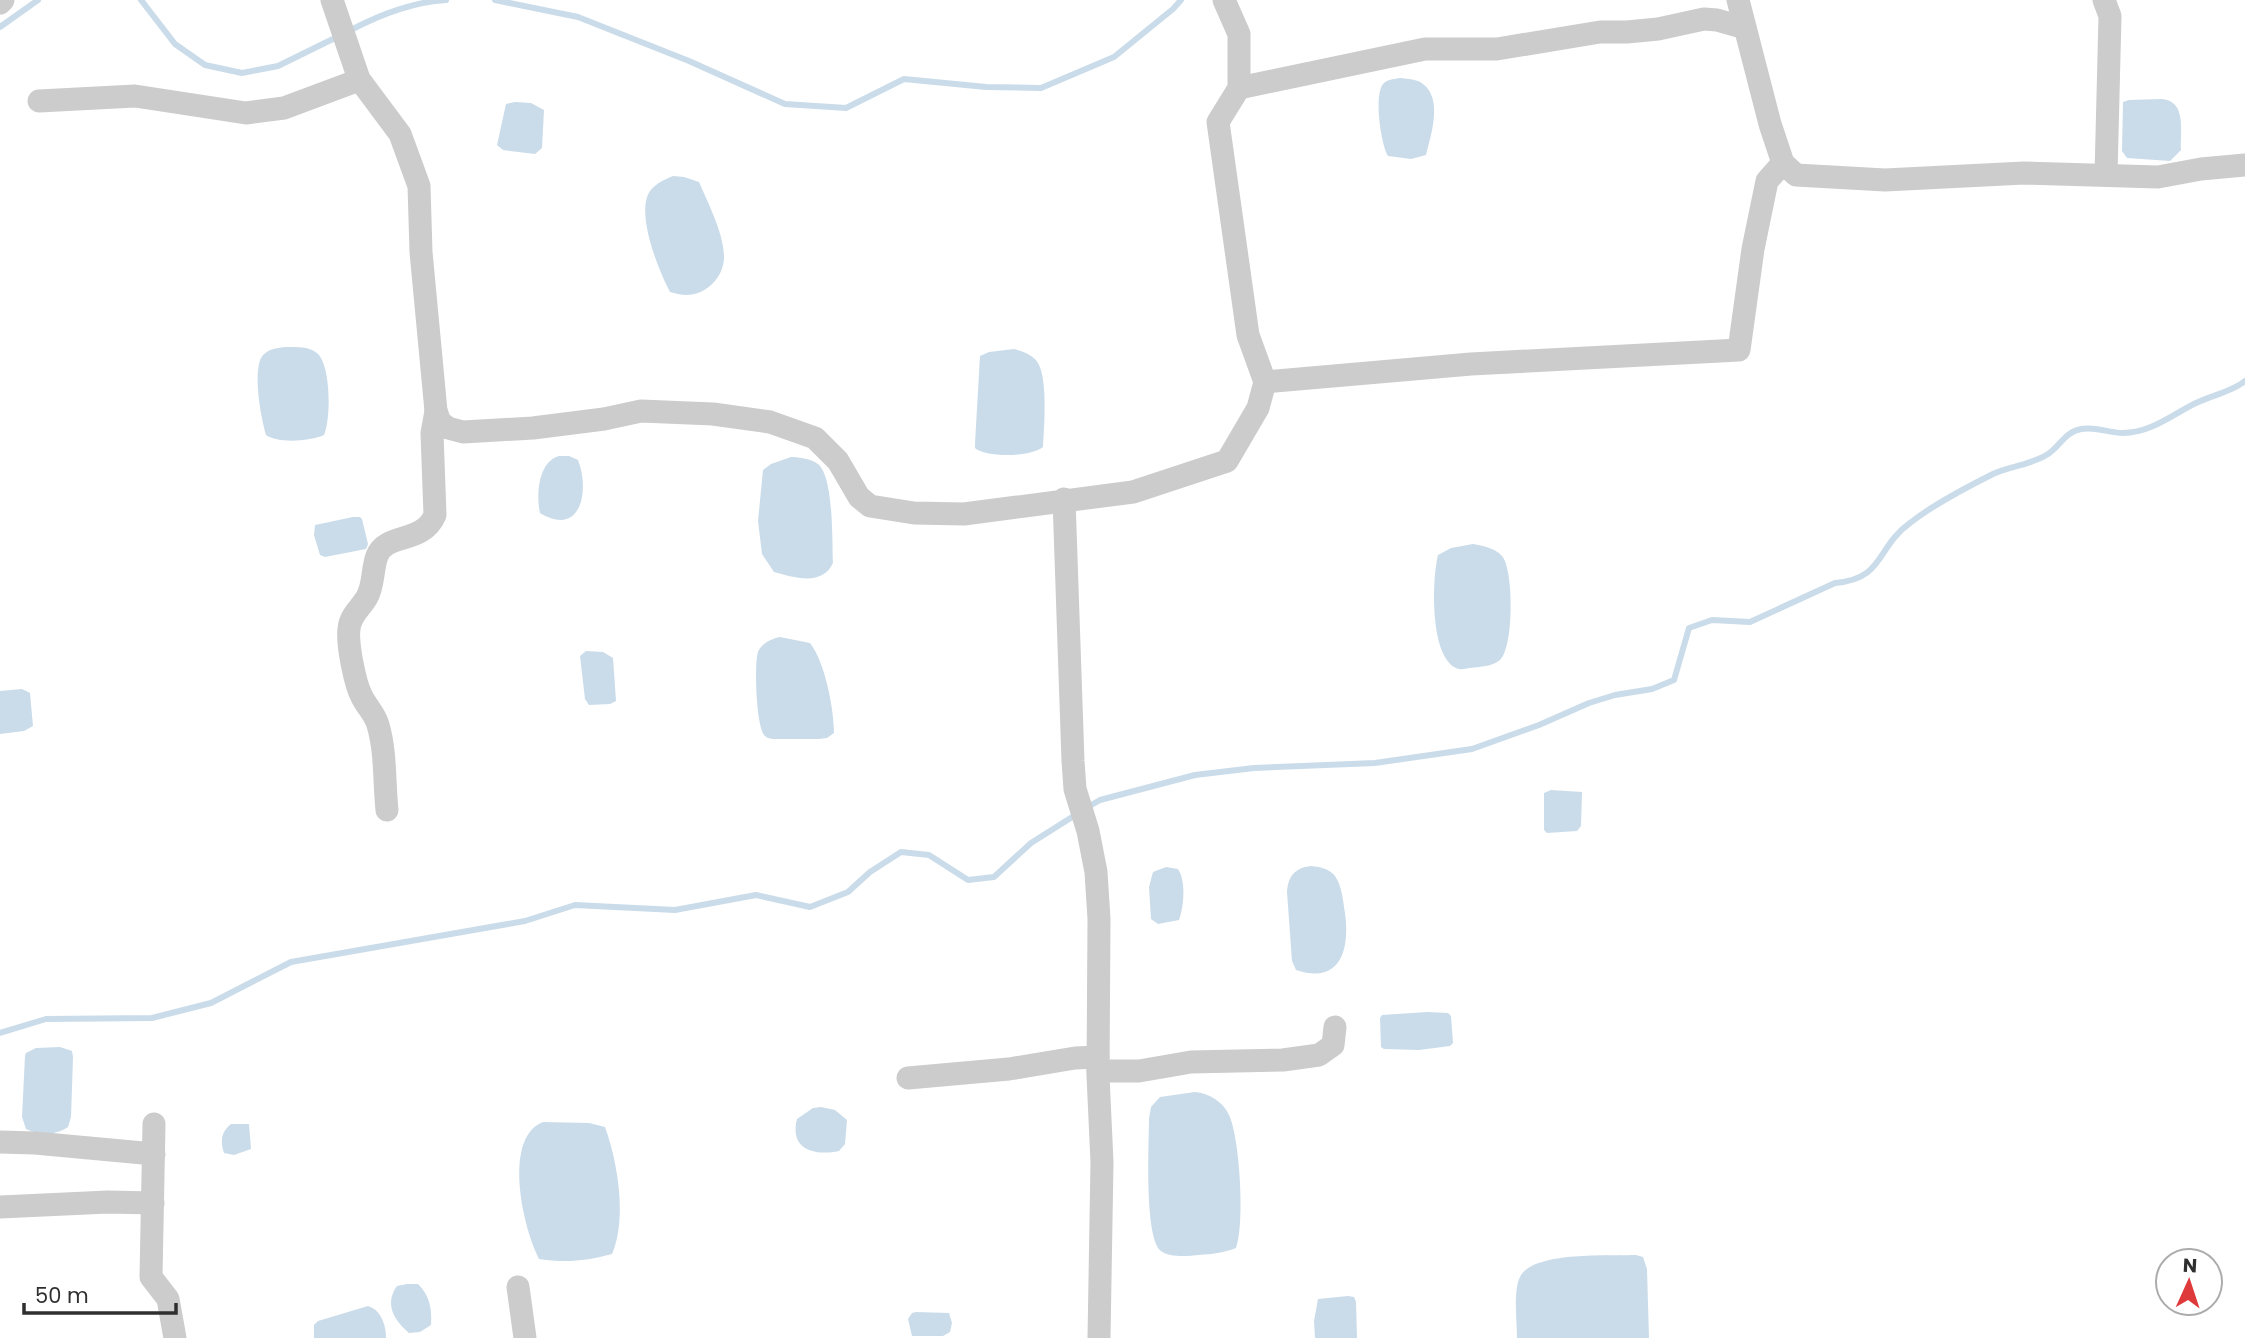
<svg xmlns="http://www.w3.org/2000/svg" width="2245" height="1338" viewBox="0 0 2245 1338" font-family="Poppins,sans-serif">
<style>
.water{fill:#cadcea}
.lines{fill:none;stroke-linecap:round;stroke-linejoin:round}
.stream{stroke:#cadcea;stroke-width:6}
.street{stroke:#ccc;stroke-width:23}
</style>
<rect width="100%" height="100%" fill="#fff"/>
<!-- water -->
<g class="water">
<path d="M1400,78C1408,79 1417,79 1423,84C1443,99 1431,135 1426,155L1411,159L1388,156C1381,145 1373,92 1384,83C1388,79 1395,79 1400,78Z"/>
<path d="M2162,99C2187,101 2180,132 2181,150L2170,161L2127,158L2122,151L2123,102L2129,100Z"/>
<polygon points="515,102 531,103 544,110 542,148 535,154 503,150 497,145 506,104"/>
<path d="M673,176L684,177L699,182C708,203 723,232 724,255C725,276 707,295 686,295C681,295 675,293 670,292C659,271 635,213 650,191C655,184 665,179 673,176Z"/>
<path d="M285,347C296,347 310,346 318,354C331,367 331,419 324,435C311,441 278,444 266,435C261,418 253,375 261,358C266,349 277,348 285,347Z"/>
<path d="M1014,349C1022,351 1033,355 1038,363C1048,380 1044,427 1043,447C1031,457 986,458 975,448V443L980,356L989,352Z"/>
<path d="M559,456H569L578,460C590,490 581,538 540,513C536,495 538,462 559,456Z"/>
<path d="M791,457C800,457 811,459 818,464C834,477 832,543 833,563C822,587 793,577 774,572L762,554L758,521L763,470L771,464Z"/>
<polygon points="353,517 360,517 362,519 368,544 366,549 325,557 320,555 314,535 315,525"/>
<path d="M1473,544C1483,546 1495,548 1502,556C1514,570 1514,648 1500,660C1493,666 1480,667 1470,668C1466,668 1463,670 1459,669C1429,661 1432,578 1438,555L1451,548Z"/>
<path d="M780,637L810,643C825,662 834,709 834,733L827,738L819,739H775C772,739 768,739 765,736C756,728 754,664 758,652C762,643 771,639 780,637Z"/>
<polygon points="586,651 603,652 613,658 616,701 610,704 589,705 585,699 580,656"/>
<polygon points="22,689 30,693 33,726 24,731 0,734 0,691"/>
<polygon points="1551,790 1582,792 1581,826 1577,831 1547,833 1544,830 1544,793"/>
<path d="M1311,866C1320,867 1328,868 1335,876C1342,886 1343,901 1345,913C1350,949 1341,985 1296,970L1292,961L1287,892C1288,877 1294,868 1311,866Z"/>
<path d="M1166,867L1178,869C1186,881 1184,906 1179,920L1158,924L1151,919L1149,887L1153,872Z"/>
<polygon points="1427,1012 1448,1013 1451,1016 1453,1043 1450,1046 1419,1050 1384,1049 1381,1047 1380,1018 1382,1015"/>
<path d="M60,1047L72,1051L73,1057L71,1117L68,1127C56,1135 40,1136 26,1129L22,1117L25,1056L26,1053L36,1048Z"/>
<path d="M1195,1092C1209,1093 1223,1102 1229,1115C1240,1138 1245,1225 1236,1248C1223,1253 1212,1254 1199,1255C1188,1256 1170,1258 1161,1251C1144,1238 1149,1142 1149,1118L1151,1107L1160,1097Z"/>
<path d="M821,1107L835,1110L847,1120L845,1144L839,1151C815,1156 789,1150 797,1119L813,1108Z"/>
<path d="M543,1122L589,1123L605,1127C618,1163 627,1219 612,1254C587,1261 565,1263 539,1259C523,1229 502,1138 543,1122Z"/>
<path d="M231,1124H249L251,1149L234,1155L224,1153C220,1141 221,1132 231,1124Z"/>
<path d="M1636,1255L1643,1257L1647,1269L1649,1338H1517C1517,1322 1513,1291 1520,1277C1532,1251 1610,1256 1636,1255Z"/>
<path d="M407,1284H418C430,1296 432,1309 431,1325L420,1332L409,1333C394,1320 384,1304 397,1286Z"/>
<polygon points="1348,1296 1354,1297 1356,1302 1357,1338 1315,1338 1314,1321 1318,1299"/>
<path d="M368,1306C381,1310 386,1325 386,1338H314V1325L318,1321Z"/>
<polygon points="916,1312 949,1313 952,1323 950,1332 943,1336 912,1336 908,1319 912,1313"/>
</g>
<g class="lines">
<!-- stream -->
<g class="stream">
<polyline points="141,0 175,44 205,65 242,73 278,66 339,36"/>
<polyline points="495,0 578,17 689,61 785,104 846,108 904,79 986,87 1041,88 1114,57 1173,9 1181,0"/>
<polyline points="0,27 38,0"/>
<path d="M349,31C379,15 412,2 446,0"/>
<path d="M1086,808L1100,800L1195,775L1254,768L1375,763L1472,749L1539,725L1589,703L1615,695L1652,689L1674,680L1689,628L1712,620L1750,622L1835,583C1885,579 1876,547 1910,523C1934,504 1965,488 1993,474C2010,466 2031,465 2048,454C2060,446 2065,432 2081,429C2096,426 2108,433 2123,433C2151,433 2173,414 2196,403C2212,395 2232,392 2245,381"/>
<polyline points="0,1033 46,1019 152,1018 211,1003 291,962 525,921 575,905 675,910 756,895 810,907 848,892 870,872 901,852 929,855 968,880 994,877 1031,843 1077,814"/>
</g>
<!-- street -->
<g class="street">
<polyline points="332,0 359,79 400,134 419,186 421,252 436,411 440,422 448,428 463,432 533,428 604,419 641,411 713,414 770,422 815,438 838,461 859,497 870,506 914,513 964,514 1133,492 1227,461 1258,408 1265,382 1471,364 1739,350 1753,249 1767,181 1783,163"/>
<polyline points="1224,0 1239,34 1239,88 1218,122 1248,335 1265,382"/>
<polyline points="1738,0 1770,124 1783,163 1796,175 1885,180 2024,173 2158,177 2201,169 2245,165"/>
<polyline points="2104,0 2110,16 2106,175"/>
<polyline points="0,3 3,0"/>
<polyline points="1239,88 1425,49 1497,49 1600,32 1627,32 1658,29 1704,19 1717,20 1745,28"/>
<polyline points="39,101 135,96 246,113 284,108 359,80"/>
<polyline points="1064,499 1073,761 1075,789 1088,831 1096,872 1099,919 1098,1076 1102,1162 1099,1338"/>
<path d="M387,810C384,782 386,752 378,725C375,714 367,707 362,697C355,684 347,644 349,629C350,615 361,608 367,597C374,585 372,569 377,556C386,532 422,545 435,515L432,433L436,411"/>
<polyline points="1098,1071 1139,1071 1191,1062 1283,1060 1319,1055 1333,1045 1335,1027"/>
<polyline points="908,1078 1009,1069 1075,1058 1098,1057"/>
<polyline points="154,1124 151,1277 168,1299 175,1338"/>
<polyline points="0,1142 35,1143 154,1154"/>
<polyline points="0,1207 108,1202 153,1203"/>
<polyline points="518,1287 525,1338"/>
</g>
</g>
<!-- north arrow -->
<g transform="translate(2189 1282) rotate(3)"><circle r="33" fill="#ffffff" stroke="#acacac" stroke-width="2"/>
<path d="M0-5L12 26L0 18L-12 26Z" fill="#de393b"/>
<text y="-10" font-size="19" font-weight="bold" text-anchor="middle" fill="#2f2f2f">N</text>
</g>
<!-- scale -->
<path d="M24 1303v10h152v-10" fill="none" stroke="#2f2f2f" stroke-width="3.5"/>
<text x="35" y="1303" font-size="21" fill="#2f2f2f" stroke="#ffffff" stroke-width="5" paint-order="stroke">50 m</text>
</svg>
